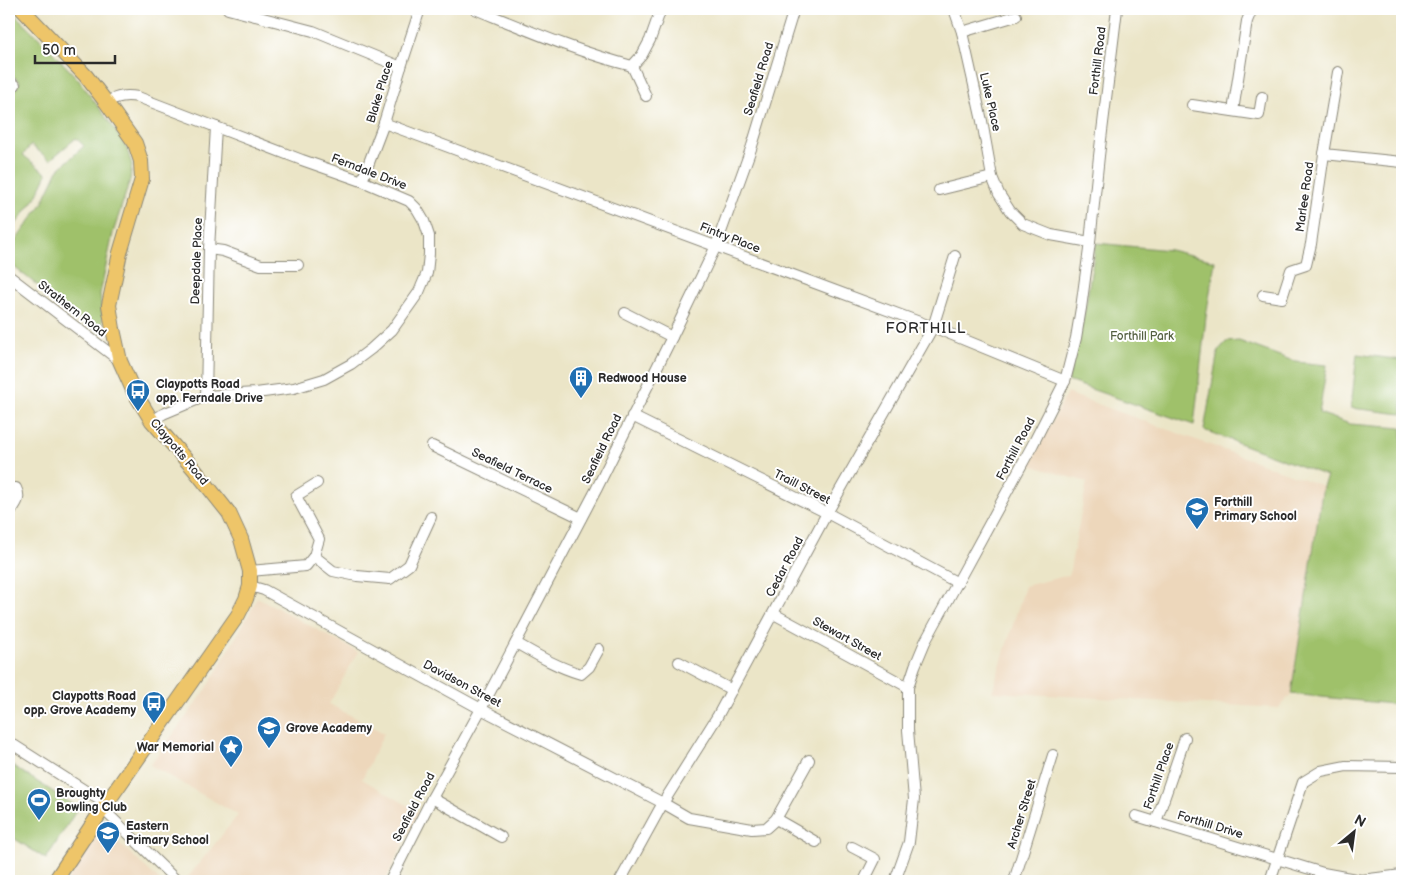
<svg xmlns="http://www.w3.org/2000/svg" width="1411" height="890" viewBox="0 0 1411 890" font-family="'Balsamiq Sans',sans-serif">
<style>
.built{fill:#edd7bb}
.green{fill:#9fc16a;stroke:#65764a}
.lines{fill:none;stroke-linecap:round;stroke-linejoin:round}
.minor-casing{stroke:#8b8879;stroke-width:12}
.major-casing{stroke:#8b8879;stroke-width:16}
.minor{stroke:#fff;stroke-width:10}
.major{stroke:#eec569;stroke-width:14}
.labels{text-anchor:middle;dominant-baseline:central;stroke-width:4;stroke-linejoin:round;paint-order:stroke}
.street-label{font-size:12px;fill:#2b2b2b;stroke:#fff}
.park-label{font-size:12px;fill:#546041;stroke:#fff}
.poi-label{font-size:12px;font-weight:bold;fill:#2b2b2b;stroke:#fff;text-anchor:start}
.quarter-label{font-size:15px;letter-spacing:1px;fill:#2b2b2b;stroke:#fff}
</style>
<rect width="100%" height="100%" fill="#fff"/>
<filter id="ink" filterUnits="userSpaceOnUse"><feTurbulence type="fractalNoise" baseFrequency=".02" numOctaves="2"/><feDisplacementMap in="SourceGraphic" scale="10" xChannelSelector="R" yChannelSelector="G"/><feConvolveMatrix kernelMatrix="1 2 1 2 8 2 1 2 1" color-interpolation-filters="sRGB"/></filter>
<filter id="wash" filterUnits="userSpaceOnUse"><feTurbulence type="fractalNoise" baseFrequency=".0096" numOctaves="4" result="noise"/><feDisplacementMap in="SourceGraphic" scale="20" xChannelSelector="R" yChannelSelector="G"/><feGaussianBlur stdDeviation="1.12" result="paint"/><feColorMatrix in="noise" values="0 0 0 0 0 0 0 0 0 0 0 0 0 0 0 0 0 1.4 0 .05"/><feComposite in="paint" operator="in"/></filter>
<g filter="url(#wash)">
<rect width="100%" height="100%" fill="#ebe5c7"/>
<!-- built -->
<g class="built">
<polygon points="1067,393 1323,486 1291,694 1279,708 992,692 1025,586 1069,575 1087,482 1030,465"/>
<polygon points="257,597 358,652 329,704 384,733 362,779 419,812 387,877 383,881 185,881 238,815 150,765 206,690 252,609"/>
<polygon points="102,827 160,881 67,881"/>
</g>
<!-- green -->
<g class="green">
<polygon points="9,9 37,36 77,78 111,124 127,149 132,165 130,180 113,233 100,294 104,332 101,333 89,326 9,263 9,250 42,204 58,170 84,146 76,138 50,160 31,145 23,155 47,174 35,199 9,233 9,88 13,92 20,82 13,76 10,70 14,65 9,60"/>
<polygon points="1096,243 1170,250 1215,261 1206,317 1194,425 1068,381 1085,310"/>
<polygon points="1239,341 1296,362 1327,365 1319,413 1350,424 1402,428 1402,705 1291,694 1323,486 1327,476 1204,430 1218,351 1226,342"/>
<polygon points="1357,354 1402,360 1402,414 1351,408"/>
<polygon points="13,766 78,808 46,859 9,835 9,772"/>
</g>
</g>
<g filter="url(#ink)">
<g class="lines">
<!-- minor casing -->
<g class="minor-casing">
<g id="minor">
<polyline points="228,9 313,31 401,67"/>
<path d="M475,9C527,30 578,52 632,66L642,55L650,40L661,9"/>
<polyline points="954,9 962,32 982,121 992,177 999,194 1010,211 1023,224 1051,235 1090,242"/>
<polyline points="962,32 1016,16"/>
<polyline points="632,66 646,96"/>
<polyline points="9,81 15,85"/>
<path d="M106,102C118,96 126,95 138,97L302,160L362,181L409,201L417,209L424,221L429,236V254L427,273L419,292L392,330L371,349L351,364L324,379L294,388L256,393L206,396L163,414L152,421"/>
<polyline points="1192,105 1259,115 1262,97"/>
<polyline points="1233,111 1247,21 1252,9"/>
<polyline points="384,123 933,327 1065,381"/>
<polyline points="1324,154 1402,162"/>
<polyline points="362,181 384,123 401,67 420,9"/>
<polyline points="939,190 992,177"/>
<polyline points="209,249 223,251 261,265 298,265"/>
<polyline points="9,276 120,361"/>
<polyline points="1263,295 1282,298 1291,270 1306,265 1311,244 1324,154 1338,72"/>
<polyline points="625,313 672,337"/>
<polyline points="206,396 209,249 216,127"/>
<polyline points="632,416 827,513 958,583"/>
<polyline points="432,446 581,518"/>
<path d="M9,488H16C22,499 15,505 9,514"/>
<polyline points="314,556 333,571 357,576 390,579 409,565 431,517"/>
<polyline points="250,571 306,566 314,556 319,539 296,496 317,483"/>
<polyline points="250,586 264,590 481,709 663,803 689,818 752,829 766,828 776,819 809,760"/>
<polyline points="774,614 908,687"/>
<path d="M516,643C537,655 557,667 581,674L589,667L599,649"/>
<polyline points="679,662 732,690"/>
<polyline points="9,742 106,804"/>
<polyline points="432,798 501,837"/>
<polyline points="103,810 108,814 177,881"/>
<polyline points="1136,816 1323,873 1361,880 1402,875"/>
<polyline points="776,819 816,842"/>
<polyline points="1156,822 1185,738"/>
<polyline points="852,847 875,859 864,881"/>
<polyline points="390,881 432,798 481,709 596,490 672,337 716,246 752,146 794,9"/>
<polyline points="620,881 663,803 717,717 827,513 933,327 955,256"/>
<polyline points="895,881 909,842 914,799 908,730 908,687 915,666 925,642 1033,444 1065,381 1076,338 1081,308 1090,242 1099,156 1117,9"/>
<polyline points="1014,881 1053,755"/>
<polyline points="1270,881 1303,782 1321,771 1346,766 1402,767"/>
</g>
</g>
<!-- major casing -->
<g class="major-casing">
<polyline id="major" points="22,9 86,76 106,102 135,143 141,161 142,179 120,253 109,305 113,329 120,361 133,390 152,421 194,469 229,513 241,539 250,571 250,586 246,599 238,615 106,804 55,881"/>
</g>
<!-- minor -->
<use href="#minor" class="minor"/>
<!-- major -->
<use href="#major" class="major"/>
</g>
</g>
<!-- icons -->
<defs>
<g id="building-pin" transform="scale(1.25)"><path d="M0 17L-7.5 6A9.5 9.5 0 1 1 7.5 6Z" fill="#1f6fb2" stroke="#fff"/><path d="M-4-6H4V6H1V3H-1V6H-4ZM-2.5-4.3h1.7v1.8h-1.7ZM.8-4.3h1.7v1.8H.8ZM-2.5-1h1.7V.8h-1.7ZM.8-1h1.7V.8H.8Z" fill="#fff"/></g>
<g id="bus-pin" transform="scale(1.25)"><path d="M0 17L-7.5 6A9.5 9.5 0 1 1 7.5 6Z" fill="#1f6fb2" stroke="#fff"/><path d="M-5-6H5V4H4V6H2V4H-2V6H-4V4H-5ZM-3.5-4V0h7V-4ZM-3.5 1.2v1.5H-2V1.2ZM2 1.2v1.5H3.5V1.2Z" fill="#fff"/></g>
<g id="school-pin" transform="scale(1.25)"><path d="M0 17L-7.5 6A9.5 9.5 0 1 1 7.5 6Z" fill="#1f6fb2" stroke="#fff"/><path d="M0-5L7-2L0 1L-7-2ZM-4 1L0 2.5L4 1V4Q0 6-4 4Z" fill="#fff"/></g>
<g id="sight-pin" transform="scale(1.25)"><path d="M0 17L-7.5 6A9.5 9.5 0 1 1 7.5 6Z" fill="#1f6fb2" stroke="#fff"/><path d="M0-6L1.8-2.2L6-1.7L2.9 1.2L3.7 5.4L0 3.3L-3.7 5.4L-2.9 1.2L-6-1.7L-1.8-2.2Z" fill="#fff"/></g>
<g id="stadium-pin" transform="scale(1.25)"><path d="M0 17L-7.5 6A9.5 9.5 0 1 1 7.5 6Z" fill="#1f6fb2" stroke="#fff"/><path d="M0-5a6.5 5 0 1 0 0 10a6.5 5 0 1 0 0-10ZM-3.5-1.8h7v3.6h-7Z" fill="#fff"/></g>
</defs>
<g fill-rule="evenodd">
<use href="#building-pin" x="581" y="378"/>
<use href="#bus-pin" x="138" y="391"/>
<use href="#school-pin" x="1197" y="509"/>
<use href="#bus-pin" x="154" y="703"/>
<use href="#school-pin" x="269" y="728"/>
<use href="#sight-pin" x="231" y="747"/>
<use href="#stadium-pin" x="39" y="800"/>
<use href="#school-pin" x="108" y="833"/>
</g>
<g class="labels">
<!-- street labels -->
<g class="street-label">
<text transform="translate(1098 61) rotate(-83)">Forthill Road</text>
<text transform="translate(759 79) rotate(-73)">Seafield Road</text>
<text transform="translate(380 92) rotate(-73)">Blake Place</text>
<text transform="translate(990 102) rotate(77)">Luke Place</text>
<text transform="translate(369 172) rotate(21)">Ferndale Drive</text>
<text transform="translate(1305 197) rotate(-82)">Marlee Road</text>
<text transform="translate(730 238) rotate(21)">Fintry Place</text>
<text transform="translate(197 261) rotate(-88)">Deepdale Place</text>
<text transform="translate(72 309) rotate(38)">Strathern Road</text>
<text transform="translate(602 449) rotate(-64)">Seafield Road</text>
<text transform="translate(1016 449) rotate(-62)">Forthill Road</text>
<text transform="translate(179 452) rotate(50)">Claypotts Road</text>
<text transform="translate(512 471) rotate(26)">Seafield Terrace</text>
<text transform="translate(802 487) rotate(27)">Traill Street</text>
<text transform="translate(785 567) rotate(-62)">Cedar Road</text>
<text transform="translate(847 639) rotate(29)">Stewart Street</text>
<text transform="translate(462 684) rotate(28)">Davidson Street</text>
<text transform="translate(1159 776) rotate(-71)">Forthill Place</text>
<text transform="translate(414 807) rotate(-62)">Seafield Road</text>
<text transform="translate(1022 814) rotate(-73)">Archer Street</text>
<text transform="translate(1210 825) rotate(17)">Forthill Drive</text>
</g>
<!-- park labels -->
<g class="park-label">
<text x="1142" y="336">Forthill Park</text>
</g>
<!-- poi labels -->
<g class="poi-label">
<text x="598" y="378">Redwood House</text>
<text x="156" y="384">Claypotts Road<tspan x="156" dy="14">opp. Ferndale Drive</tspan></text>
<text x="1214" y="502">Forthill<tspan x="1214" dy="14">Primary School</tspan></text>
<text x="136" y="696" text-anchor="end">Claypotts Road<tspan x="136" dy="14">opp. Grove Academy</tspan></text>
<text x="286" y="728">Grove Academy</text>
<text x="214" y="747" text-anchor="end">War Memorial</text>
<text x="56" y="793">Broughty<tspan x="56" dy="14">Bowling Club</tspan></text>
<text x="126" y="826">Eastern<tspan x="126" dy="14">Primary School</tspan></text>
</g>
<!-- quarter labels -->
<g class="quarter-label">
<text x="926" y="328">FORTHILL</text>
</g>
</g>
<!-- margin -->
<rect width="1411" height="890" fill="none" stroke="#fff" stroke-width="30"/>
<!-- north arrow -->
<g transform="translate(1354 832) rotate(29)" stroke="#ffffff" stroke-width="4" paint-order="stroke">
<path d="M0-4L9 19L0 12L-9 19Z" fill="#2b2b2b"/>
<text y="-8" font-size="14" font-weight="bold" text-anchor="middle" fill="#2b2b2b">N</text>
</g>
<!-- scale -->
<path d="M35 55v8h80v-8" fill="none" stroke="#2b2b2b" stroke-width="2.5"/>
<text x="42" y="55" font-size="15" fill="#2b2b2b" stroke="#ffffff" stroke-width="4" paint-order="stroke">50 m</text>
</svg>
